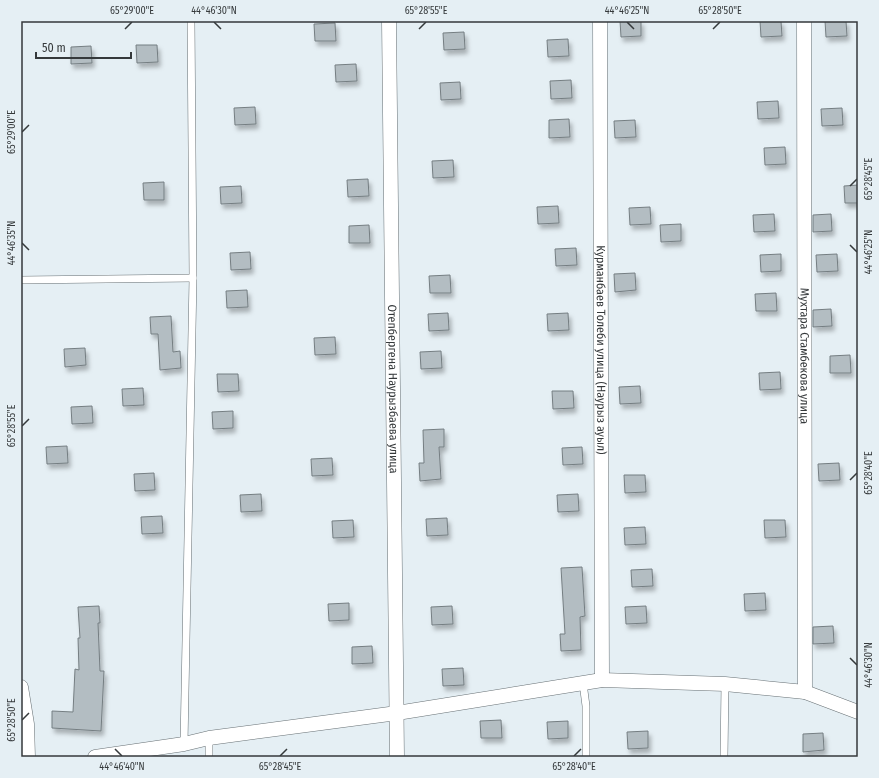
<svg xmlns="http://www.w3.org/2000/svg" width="879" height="778" viewBox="0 0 879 778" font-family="'Fira Sans Condensed',sans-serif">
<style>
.building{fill:#b3bdc2;stroke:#757e82;filter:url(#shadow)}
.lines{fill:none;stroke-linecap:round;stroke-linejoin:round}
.service-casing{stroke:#677074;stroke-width:8}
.minor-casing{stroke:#677074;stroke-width:15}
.service{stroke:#fff;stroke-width:7}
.minor{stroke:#fff;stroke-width:14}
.ticks{fill:none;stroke:#35393b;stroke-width:1.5}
.labels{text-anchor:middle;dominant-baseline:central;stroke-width:3;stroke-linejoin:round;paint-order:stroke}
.street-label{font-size:12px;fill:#35393b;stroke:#e5eff4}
.neatline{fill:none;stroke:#35393b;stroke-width:1.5}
.ticks-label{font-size:10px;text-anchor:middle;fill:#35393b}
</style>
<defs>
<filter id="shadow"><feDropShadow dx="2.5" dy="4.5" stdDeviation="2" flood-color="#0004"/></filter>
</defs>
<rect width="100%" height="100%" fill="#e5eff4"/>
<!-- building -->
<g class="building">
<polygon points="620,21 641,21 641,36 621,37"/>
<polygon points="760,21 781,21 782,36 761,37"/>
<polygon points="825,21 846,21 847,36 826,37"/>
<polygon points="335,23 336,41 315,41 314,24"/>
<polygon points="464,32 465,49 444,50 443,33"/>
<polygon points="568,39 569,56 548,57 547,40"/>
<polygon points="136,45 157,45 158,62 137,63"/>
<polygon points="91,46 92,63 71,64 71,47"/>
<polygon points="356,64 357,81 336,82 335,65"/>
<polygon points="571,80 572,98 551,99 550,81"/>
<polygon points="460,82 461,99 441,100 440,83"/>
<polygon points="778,101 779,118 758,119 757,102"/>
<polygon points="255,107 256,124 235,125 234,108"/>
<polygon points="842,108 843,125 822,126 821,109"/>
<polygon points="569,119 570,137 549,138 549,120"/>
<polygon points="635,120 636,137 615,138 614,121"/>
<polygon points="785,147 786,164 765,165 764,148"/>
<polygon points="453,160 454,177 433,178 432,161"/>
<polygon points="368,179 369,196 348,197 347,180"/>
<polygon points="164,182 164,200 144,200 143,183"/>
<polygon points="858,185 858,203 845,203 844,186"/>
<polygon points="241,186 242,203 221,204 220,187"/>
<polygon points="558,206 559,223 538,224 537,207"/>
<polygon points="650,207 651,224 630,225 629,208"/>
<polygon points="774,214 775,231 754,232 753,215"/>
<polygon points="831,214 832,231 813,232 813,215"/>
<polygon points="681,224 681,241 661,242 660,225"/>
<polygon points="369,225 370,243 349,243 349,226"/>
<polygon points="576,248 577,265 556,266 555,249"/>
<polygon points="250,252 251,269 231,270 230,253"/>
<polygon points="781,254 781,271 761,272 760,255"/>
<polygon points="837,254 838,271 817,272 816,255"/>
<polygon points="635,273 636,290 615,292 614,274"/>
<polygon points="450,275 451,293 430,293 429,276"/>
<polygon points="247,290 248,307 227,308 226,291"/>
<polygon points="776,293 777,311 756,311 755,294"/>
<polygon points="831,309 832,326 813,327 813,310"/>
<polygon points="448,313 449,330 429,331 428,314"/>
<polygon points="568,313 569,330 548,331 547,314"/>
<polygon points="171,316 173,352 180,351 181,368 160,370 158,334 151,334 150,317"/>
<polygon points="335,337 336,354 315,355 314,338"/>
<polygon points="85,348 86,365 65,367 64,349"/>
<polygon points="441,351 442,368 421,369 420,352"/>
<polygon points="850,355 851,373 830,373 830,356"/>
<polygon points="780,372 781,389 760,390 759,373"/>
<polygon points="217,374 238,374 239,391 218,392"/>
<polygon points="640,386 641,403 620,404 619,387"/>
<polygon points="143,388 144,405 123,406 122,389"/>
<polygon points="552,391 573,391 574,408 553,409"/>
<polygon points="92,406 93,423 72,424 71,407"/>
<polygon points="233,411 233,428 213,429 212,412"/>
<polygon points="444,429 444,447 439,447 441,479 420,481 419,463 424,463 423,430"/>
<polygon points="67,446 68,463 47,464 46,447"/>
<polygon points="582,447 583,464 563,465 562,448"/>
<polygon points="332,458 333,475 312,476 311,459"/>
<polygon points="839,463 840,480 819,481 818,464"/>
<polygon points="154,473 155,490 135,491 134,474"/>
<polygon points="624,475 645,475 646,492 625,493"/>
<polygon points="261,494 262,511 241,512 240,495"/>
<polygon points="578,494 579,511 558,512 557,495"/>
<polygon points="162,516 163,533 142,534 141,517"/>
<polygon points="447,518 448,535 427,536 426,519"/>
<polygon points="353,520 354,537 333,538 332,521"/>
<polygon points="764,520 785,520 786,537 765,538"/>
<polygon points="645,527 646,544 625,545 624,528"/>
<polygon points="582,567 585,616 580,617 581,650 561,651 560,634 565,634 561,568"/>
<polygon points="652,569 653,586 632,587 631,570"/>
<polygon points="765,593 766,610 745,611 744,594"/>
<polygon points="349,603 349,620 329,621 328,604"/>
<polygon points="99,606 100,623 98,623 100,671 104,671 101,731 52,728 52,711 73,712 75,669 79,670 78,638 80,638 78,607"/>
<polygon points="452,606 453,624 432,625 431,607"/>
<polygon points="646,606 647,623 626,624 625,607"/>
<polygon points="833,626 834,643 813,644 813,627"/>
<polygon points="372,646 373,663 352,664 352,647"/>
<polygon points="463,668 464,685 443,686 442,669"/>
<polygon points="501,720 502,738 481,738 480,721"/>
<polygon points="568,721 568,738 548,739 547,722"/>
<polygon points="648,731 648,748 628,749 627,732"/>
<polygon points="823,733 824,750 803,752 803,734"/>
</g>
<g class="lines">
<!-- service casing -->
<g class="service-casing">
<g id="service">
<polyline points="21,280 193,278"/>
<polyline points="583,683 586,706 586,757"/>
<polyline points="209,738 209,757"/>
<polyline points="184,744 193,278 191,21"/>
<polyline points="724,757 725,684"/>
</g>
</g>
<!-- minor casing -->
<g class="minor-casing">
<g id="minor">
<path id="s1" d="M389,21L397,757"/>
<path id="s2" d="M600,21L602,680"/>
<path id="s3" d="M804,21L805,692"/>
<polyline points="21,687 27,724 28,757"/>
<polyline points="95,757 184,744 209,738 397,713 602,680 725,684 805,692 858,712"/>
</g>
</g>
<!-- service -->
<use href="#service" class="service"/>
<!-- minor -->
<use href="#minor" class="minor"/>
</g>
<!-- ticks -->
<path class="ticks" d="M214,22L221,29M627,22L634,29M125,29L132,22M419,29L426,22M713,29L720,22M22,132L29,125M850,186L857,179M22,243L29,250M850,245L857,252M22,426L29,419M850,480L857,473M850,658L857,665M22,720L29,713M115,749L122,756M280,756L287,749M574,756L581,749"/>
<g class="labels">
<!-- street labels -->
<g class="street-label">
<text stroke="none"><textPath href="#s2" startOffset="329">Курманбаев Толеби улица (Наурыз ауыл)</textPath></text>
<text stroke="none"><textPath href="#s3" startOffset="335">Мухтара Стамбекова улица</textPath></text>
<text stroke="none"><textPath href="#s1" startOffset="368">Отепбергена Наурызбаева улица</textPath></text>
</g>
</g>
<!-- border -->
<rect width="879" height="778" fill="none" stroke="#e5eff4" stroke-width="44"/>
<!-- scale -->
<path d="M36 52v6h95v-6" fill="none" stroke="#35393b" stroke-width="2"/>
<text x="42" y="52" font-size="12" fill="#35393b" stroke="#e5eff4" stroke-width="3" paint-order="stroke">50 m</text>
<rect x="22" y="22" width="835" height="734" class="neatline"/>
<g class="ticks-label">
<text x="132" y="14">65°29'00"E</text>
<text x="214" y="14">44°46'30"N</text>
<text x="426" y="14">65°28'55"E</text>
<text x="627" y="14">44°46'25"N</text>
<text x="720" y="14">65°28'50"E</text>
<text transform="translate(11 132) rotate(-90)" y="4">65°29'00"E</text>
<text transform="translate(868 179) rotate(-90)" y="4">65°28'45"E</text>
<text transform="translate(11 243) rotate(-90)" y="4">44°46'35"N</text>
<text transform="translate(868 252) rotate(-90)" y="4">44°46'25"N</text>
<text transform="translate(11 426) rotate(-90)" y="4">65°28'55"E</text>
<text transform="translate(868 473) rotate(-90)" y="4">65°28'40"E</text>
<text transform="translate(868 665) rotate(-90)" y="4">44°46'30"N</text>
<text transform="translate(11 720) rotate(-90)" y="4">65°28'50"E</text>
<text x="122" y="770">44°46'40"N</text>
<text x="280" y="770">65°28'45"E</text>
<text x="574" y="770">65°28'40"E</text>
</g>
</svg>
